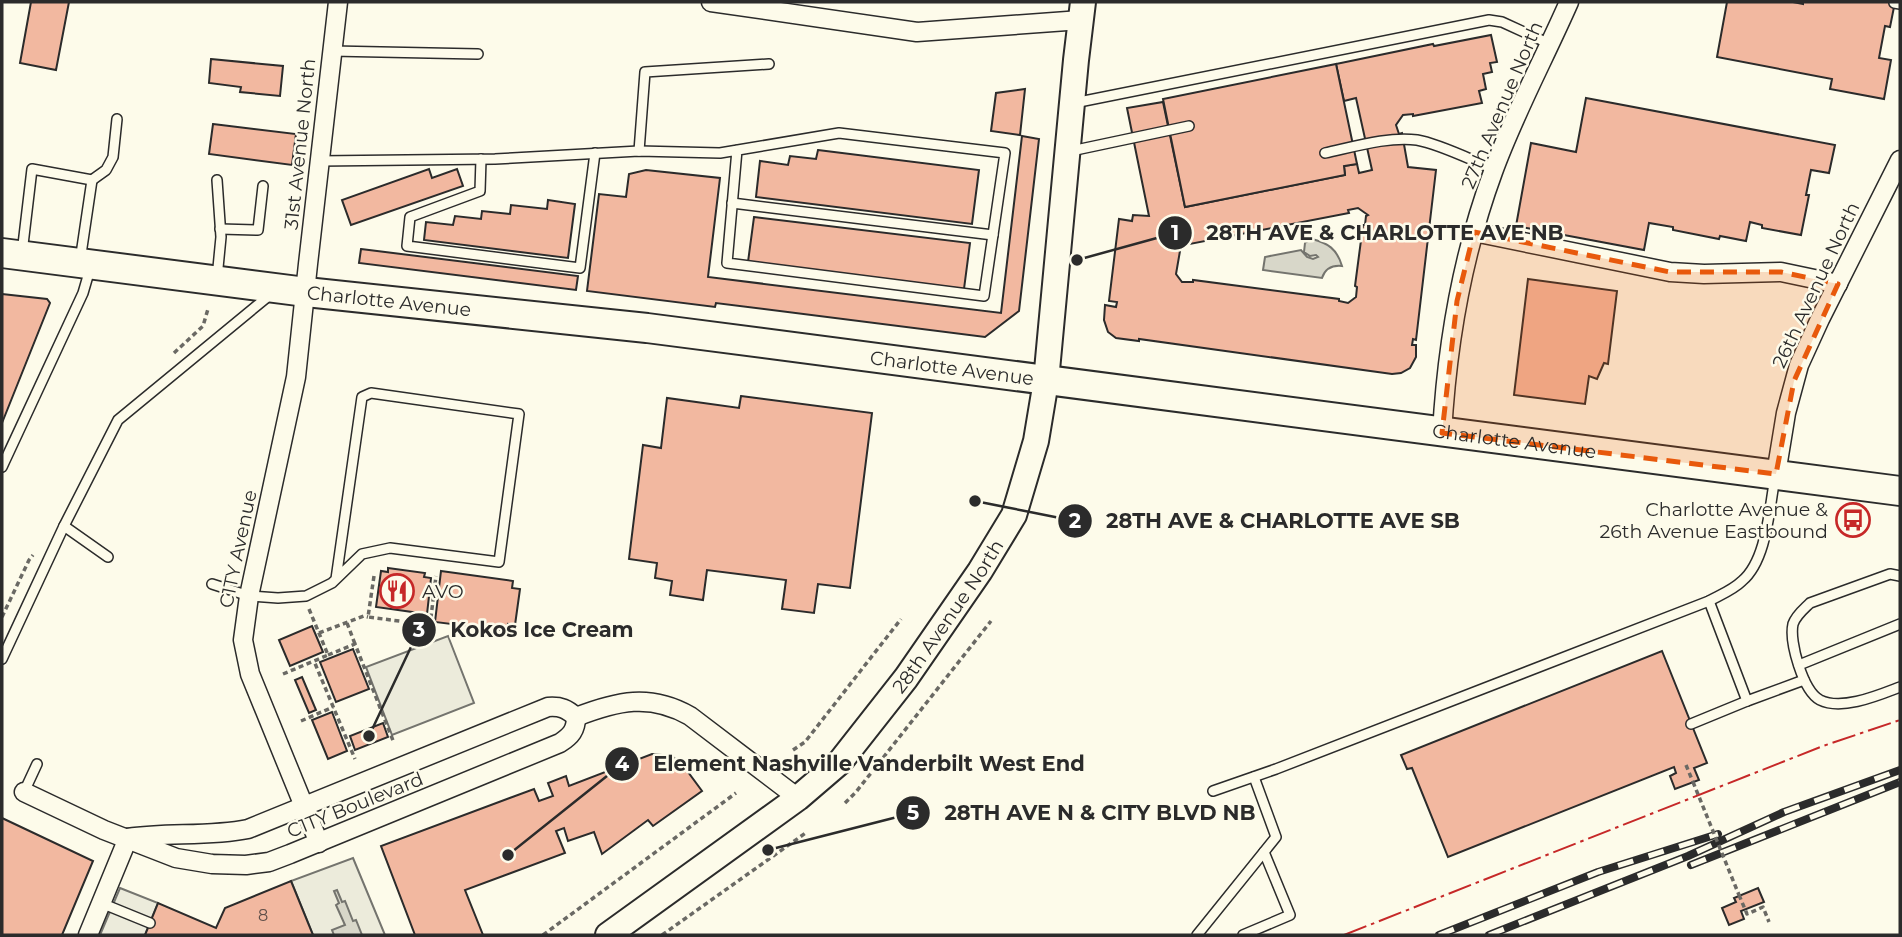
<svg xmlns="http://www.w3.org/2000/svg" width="1902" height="937" viewBox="0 0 1902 937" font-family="Montserrat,sans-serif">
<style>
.green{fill:#ecebdb;stroke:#74746e;stroke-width:2}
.water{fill:#d8d7c9;stroke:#74746e;stroke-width:2}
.building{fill:#f2b8a0;stroke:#2b2b2b;stroke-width:2;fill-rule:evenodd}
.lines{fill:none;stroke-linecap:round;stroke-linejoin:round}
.service-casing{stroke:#2b2b2b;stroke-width:12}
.minor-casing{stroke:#2b2b2b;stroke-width:21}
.secondary-casing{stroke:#2b2b2b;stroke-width:28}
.primary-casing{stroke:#2b2b2b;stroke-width:32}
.path{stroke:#6a6964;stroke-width:3.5;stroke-dasharray:5 3.5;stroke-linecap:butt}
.service{stroke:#fdfbea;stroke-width:9}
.minor{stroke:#fdfbea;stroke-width:18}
.secondary{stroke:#fdfbea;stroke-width:24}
.primary{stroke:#fdfbea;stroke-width:28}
.rail-casing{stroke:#2b2b2b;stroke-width:8}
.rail{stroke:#fdfbea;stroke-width:5;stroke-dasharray:16;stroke-linecap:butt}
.path-bridge{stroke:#6a6964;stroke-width:3.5;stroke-dasharray:5 3.5;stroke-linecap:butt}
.power{stroke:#c62828;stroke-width:2;stroke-dasharray:24 5 3.5 5;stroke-linecap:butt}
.marked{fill:#e8590c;fill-opacity:0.2;stroke:#e8590c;stroke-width:5;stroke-dasharray:14 9;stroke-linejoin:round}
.labels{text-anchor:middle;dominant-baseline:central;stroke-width:5;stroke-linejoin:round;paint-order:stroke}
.number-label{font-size:16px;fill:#5d4e48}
.street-label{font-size:19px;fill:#2b2b2b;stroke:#fdfbea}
.poi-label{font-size:19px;fill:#2b2b2b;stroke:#fdfbea;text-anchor:end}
.leader{fill:none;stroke:#2b2b2b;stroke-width:2.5}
.callout-dot{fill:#2b2b2b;stroke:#fdfbea;stroke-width:2.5}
.mark-label{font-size:21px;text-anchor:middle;font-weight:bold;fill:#fff}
.callout-label{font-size:21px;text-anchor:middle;font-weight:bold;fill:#2b2b2b;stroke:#fdfbea;stroke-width:5;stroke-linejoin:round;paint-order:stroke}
</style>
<rect width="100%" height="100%" fill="#fdfbea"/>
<!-- green -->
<g class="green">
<polygon points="448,636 474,703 392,735 366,667"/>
<polygon points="353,858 385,935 313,935 291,881"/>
<polygon points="120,888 158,903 145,935 100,935"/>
</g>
<!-- water -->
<g class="water">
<path d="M1312,239C1328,243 1337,249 1342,266C1332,265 1325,269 1322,278L1263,270L1265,257L1301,250L1307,257L1313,259L1318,257L1316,255L1310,256L1304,252L1305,243Z"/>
<polygon points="337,890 342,902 345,901 353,921 356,920 362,935 334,935 332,930 345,925 336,905 339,903 334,891"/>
</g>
<!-- building -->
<g class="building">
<polygon points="31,2 69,2 56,70 20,63"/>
<polygon points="1727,2 1793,2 1803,4 1803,2 1895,2 1890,27 1885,26 1879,58 1891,60 1884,99 1830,89 1832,79 1717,57"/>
<path d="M1491,35L1497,62L1490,63L1492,72L1483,74L1486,89L1479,91L1482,103L1413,116V114L1403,115L1396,125L1399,134L1402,133L1408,167L1436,170L1416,340L1413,339L1412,345H1416V357L1410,368L1401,373L1392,374L1139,339V341L1116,338L1108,332L1104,320L1105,305L1116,307L1117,302L1109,301L1119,219L1132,221L1133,215L1149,216L1127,108L1163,102L1185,207L1345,175L1344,166L1357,164L1359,173L1372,170L1356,98L1344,101L1336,64L1433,44L1434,46ZM1358,208L1368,215L1366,216L1365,225H1363L1355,286L1357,287L1356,297L1348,303L1339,301V299L1193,280V282H1182L1176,274L1180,251L1178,250L1179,246L1349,213L1348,210Z"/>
<polygon points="211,59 283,66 280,96 240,92 241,87 209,83"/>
<polygon points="1336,64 1357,164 1344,166 1345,175 1185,207 1163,99"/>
<polygon points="1025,89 1020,135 991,131 996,93"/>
<polygon points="1586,98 1835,145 1829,173 1811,170 1806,195 1809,195 1801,235 1762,228 1762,225 1750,222 1746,241 1720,236 1719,239 1673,230 1673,227 1649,223 1644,250 1516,226 1531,143 1576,152"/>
<polygon points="213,124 296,134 292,165 209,154"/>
<polygon points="1022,136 1039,139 1019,311 985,337 716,303 715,307 587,291 599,194 626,197 629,174 646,170 720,178 708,277 1001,313"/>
<polygon points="818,150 979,170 972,224 756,197 760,161 788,165 790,156 816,159"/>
<polygon points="429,169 432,178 457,169 463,186 351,225 342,200"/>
<polygon points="548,200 575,204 568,258 424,240 426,222 453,225 455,216 481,219 482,211 510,214 511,205 547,209"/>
<polygon points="754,217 970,243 964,289 748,262"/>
<polygon points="361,249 578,276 576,290 359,263"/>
<polygon points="1528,279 1617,291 1608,364 1604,363 1597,379 1589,376 1585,404 1514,395"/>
<polygon points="2,294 47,299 50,303 2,423"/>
<polygon points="741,396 872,413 850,588 818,584 814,613 782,609 786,580 707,570 703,600 670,595 672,581 655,578 657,563 629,559 643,445 661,448 667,398 739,408"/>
<polygon points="388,568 425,573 424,577 431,578 427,614 376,607 381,571 388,572"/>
<polygon points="441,571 513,581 512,588 520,589 515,625 508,624 507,631 435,622"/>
<polygon points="312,626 323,652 290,666 279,640"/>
<polygon points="353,649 369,689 336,702 320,662"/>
<polygon points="1662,651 1707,763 1694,768 1699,780 1675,789 1670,776 1676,773 1674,767 1448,857 1412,768 1407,769 1401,755"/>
<polygon points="302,677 316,710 309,713 295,680"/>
<polygon points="332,712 347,751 328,759 312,720"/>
<polygon points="383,723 388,737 355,750 350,736"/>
<polygon points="652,754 672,756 685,768 702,791 653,826 648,820 602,854 594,832 568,841 564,828 556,831 565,853 465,890 483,935 415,935 381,846 534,789 539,801 553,796 548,783 566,776 569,786"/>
<polygon points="2,818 93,861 62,935 2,935"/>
<polygon points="291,881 313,935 145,935 158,903 216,928 225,908"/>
<polygon points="1758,888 1764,902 1741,911 1744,919 1729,925 1722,908 1736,902 1734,898"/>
</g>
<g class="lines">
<!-- service casing -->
<g class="service-casing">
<g id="service">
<polyline points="1894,3 1900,4"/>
<polyline points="332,51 478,54"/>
<polyline points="1074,103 1489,20 1502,22 1550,44"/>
<polyline points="639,151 645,72 769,64"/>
<polyline points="1071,151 1189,126"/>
<path d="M1325,153C1353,147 1389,136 1417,140C1440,144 1471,160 1494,169"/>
<polyline points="481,159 480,191 410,217 407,246 580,268 595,153"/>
<polyline points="319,161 495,159 639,151 720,153 839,133 1005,153 984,296 727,263 737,150"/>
<polyline points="92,180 106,170 113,157 117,119"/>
<polyline points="217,180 221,237 217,278"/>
<polyline points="732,203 993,235"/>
<polyline points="220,229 258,230 263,186"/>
<polyline points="22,253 32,169 92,180 80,261"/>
<polyline points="2,467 83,293 90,269"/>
<polyline points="64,526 108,557"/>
<path d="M1900,576L1890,574L1810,603C1804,609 1796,615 1793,624C1789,642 1803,691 1820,700C1842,711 1879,695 1900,687"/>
<polyline points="212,584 249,596 278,598 306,596 332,583 362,554 390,548 499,562 519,414 371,393 362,397 336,579"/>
<polyline points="1709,601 1747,701 1804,680"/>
<polyline points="2,659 64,526 118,420 271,294"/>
<polyline points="1799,665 1900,624"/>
<polyline points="1691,724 1747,701"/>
<path d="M1213,791L1276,769L1709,601C1720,595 1733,590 1742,581C1767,560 1769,509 1775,478"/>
<polyline points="24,792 37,764"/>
<polyline points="101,903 150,923"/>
<polyline points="1197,935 1276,837 1254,777"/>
<polyline points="1243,935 1290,915 1264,852"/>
</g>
</g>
<!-- minor casing -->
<g class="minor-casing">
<g id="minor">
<polyline points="711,2 917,32 1081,20"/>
<polyline points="1474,232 1670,272 1704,274 1781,272 1838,284"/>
<path d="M1442,433C1447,344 1462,256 1493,172C1514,114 1544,59 1569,2"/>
<polyline points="1776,474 1786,413 1799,365 1820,319 1900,160"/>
<path d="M576,717C617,701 650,693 690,716L798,798"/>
<path d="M24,792L104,830L176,858L212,864L246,865L269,862L290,854L560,743C571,736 576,730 576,717"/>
<path d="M128,838C168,832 208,837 248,829L548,707C561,706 567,709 576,717"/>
<polyline points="319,843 250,674 243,640 249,596 296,377 308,264 338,2"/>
<polyline points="88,935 128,838"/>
</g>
</g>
<!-- secondary casing -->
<g class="secondary-casing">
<g id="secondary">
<path id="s1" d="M608,935L798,798L840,762L906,678L980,571L1014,515L1036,441L1046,381L1076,60L1083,2"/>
</g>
</g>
<!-- primary casing -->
<g class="primary-casing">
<g id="primary">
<path id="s2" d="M2,253L306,292L647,328L1900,491"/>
</g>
</g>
<!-- path -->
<g class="path">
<polyline points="174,353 203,326 208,309"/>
<polyline points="374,576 368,617 430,625 436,576"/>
<polyline points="309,609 328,655 314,661 355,759"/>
<polyline points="2,617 29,560 33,555"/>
<polyline points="347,623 355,644"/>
<polyline points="319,633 364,616 368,617"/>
<polyline points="328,655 355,644 394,743"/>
<polyline points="283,674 314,661"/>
<polyline points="301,721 333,707"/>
<polyline points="793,750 805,742 901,619"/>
<polyline points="1686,765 1693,782"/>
<polyline points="845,803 856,792 991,621"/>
<polyline points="1739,895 1747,914 1763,907 1769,922"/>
<polyline points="543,935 736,793"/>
<polyline points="662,935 807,832"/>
</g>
<!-- service -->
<use href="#service" class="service"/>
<!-- minor -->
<use href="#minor" class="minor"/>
<!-- secondary -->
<use href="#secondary" class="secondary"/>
<!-- primary -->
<use href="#primary" class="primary"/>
<!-- rail casing -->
<g class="rail-casing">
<g id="rail">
<polyline points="1691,865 1900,782"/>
<polyline points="1439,935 1598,872 1718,834"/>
<polyline points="1489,935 1688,856 1784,812 1900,770"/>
</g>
</g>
<!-- rail -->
<use href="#rail" class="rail"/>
<!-- path-bridge -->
<polyline class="path-bridge" points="1693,782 1739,895"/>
<!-- power -->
<polyline class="power" points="1344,935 1823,746 1900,720"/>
</g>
<!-- marked area -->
<path class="marked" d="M1474,232L1670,272H1781L1838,284L1794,381L1776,474L1442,433L1457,301Z"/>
<!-- icons -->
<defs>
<g id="bus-ring" transform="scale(1.75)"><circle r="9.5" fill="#fdfbea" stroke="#c62828" stroke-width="1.5"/><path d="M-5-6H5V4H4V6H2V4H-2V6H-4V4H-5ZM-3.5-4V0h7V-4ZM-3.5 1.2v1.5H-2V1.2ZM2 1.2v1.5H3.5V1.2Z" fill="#c62828"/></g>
<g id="restaurant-ring" transform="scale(1.75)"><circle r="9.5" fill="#fdfbea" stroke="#c62828" stroke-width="1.5"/><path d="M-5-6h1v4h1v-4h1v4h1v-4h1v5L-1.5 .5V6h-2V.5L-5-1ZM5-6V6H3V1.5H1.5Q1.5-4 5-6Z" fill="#c62828"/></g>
</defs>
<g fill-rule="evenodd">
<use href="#bus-ring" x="1853" y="520"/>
<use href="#restaurant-ring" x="397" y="591"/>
</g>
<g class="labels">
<!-- number labels -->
<g class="number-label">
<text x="263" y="915">8</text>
</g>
<!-- street labels -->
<g class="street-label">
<text transform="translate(1502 105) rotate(-67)">27th Avenue North</text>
<text transform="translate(300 144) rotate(-84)">31st Avenue North</text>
<text transform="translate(1816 285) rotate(-65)">26th Avenue North</text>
<text stroke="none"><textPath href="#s2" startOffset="390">Charlotte Avenue</textPath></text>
<text stroke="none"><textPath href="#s2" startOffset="957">Charlotte Avenue</textPath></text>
<text stroke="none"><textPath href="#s2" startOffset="1524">Charlotte Avenue</textPath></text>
<text transform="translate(238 549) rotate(-78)">C1TY Avenue</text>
<text stroke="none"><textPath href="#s1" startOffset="471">28th Avenue North</textPath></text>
<text transform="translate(355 805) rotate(-22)">C1TY Boulevard</text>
</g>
<!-- poi labels -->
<g class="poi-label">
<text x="1828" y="509">Charlotte Avenue &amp;<tspan x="1828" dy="22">26th Avenue Eastbound</tspan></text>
<text x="422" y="591" text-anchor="start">AVO</text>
</g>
</g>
<!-- callouts -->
<path class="leader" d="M1077 260L1175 233M975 501L1075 521M369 736L419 630M508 855L622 764M768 850L913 813"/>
<g class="callout-dot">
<circle cx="1077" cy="260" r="7"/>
<circle cx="975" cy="501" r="7"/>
<circle cx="369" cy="736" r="7"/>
<circle cx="508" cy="855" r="7"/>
<circle cx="768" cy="850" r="7"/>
<circle cx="1175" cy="233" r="18"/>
<circle cx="1075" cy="521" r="18"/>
<circle cx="419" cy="630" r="18"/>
<circle cx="622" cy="764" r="18"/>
<circle cx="913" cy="813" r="18"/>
</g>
<g class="mark-label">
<text x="1175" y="240">1</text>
<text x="1075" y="528">2</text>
<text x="419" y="637">3</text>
<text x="622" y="771">4</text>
<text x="913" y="820">5</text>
</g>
<g class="callout-label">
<text x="1385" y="240">28TH AVE &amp; CHARLOTTE AVE NB</text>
<text x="1283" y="528">28TH AVE &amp; CHARLOTTE AVE SB</text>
<text x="542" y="637">Kokos Ice Cream</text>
<text x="869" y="771">Element Nashville Vanderbilt West End</text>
<text x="1100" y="820">28TH AVE N &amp; CITY BLVD NB</text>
</g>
<!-- border -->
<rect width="1902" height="937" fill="none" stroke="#2b2b2b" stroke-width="7"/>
</svg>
